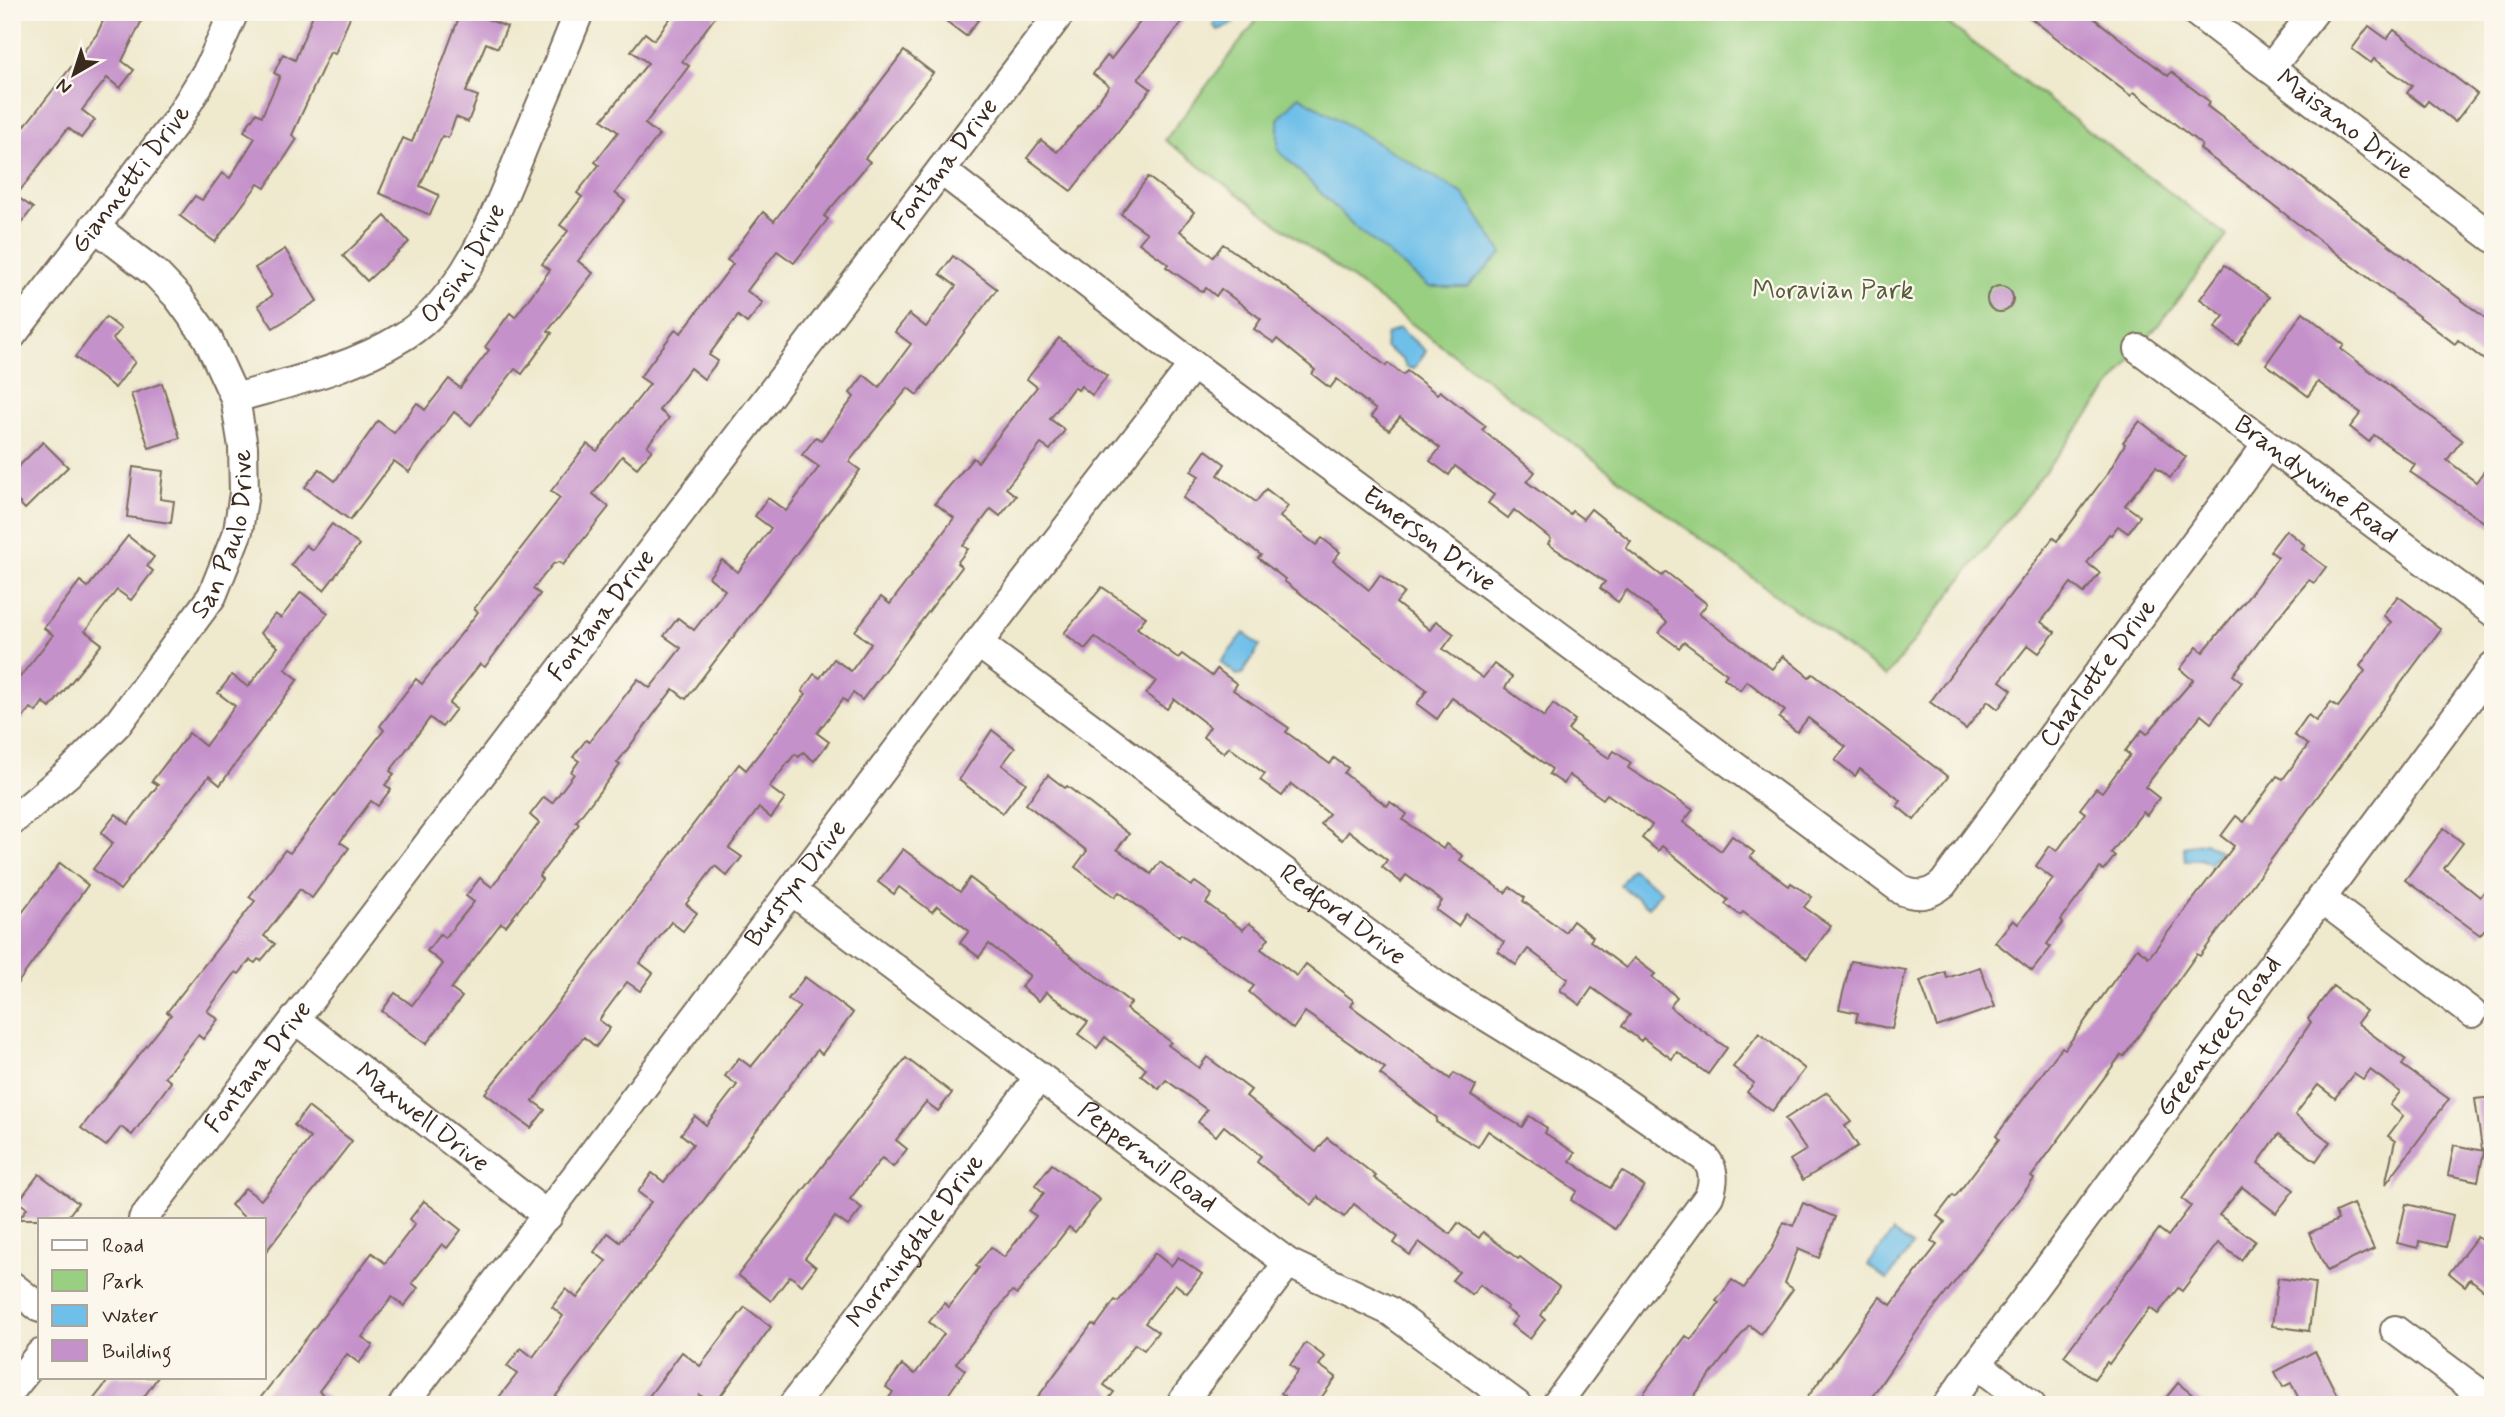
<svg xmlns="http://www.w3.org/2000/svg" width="2505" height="1417" viewBox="0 0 2505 1417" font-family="Mynerve,sans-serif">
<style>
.green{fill:#99cf81;stroke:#6a7c50;stroke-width:2}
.water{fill:#6ebfe9;stroke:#547484;stroke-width:2}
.building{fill:#c591cb}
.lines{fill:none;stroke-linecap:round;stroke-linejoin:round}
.street-casing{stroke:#7a6d5c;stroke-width:32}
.street{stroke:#fff;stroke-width:28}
.labels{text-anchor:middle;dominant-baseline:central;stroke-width:5;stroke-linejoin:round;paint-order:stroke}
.street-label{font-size:26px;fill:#3b2a1e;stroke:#fbf7ec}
.park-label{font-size:26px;fill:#575c3c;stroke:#fbf7ec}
</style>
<rect width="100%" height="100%" fill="#fbf7ec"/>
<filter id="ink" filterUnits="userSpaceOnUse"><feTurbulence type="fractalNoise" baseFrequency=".0143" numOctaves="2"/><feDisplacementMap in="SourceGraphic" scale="14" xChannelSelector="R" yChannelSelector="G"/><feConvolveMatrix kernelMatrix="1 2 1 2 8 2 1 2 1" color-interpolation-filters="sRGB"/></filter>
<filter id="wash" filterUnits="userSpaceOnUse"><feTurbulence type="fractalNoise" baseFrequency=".00686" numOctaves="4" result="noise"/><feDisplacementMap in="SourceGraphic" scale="28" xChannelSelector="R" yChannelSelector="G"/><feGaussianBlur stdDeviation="1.57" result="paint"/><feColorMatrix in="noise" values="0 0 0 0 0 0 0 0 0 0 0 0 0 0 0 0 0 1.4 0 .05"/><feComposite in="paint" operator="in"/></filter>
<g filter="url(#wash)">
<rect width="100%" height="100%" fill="#efe9ce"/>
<!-- green -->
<polygon class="green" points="1263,12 1933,12 2227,236 1886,677 1165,140"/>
<!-- water -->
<g class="water">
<polygon points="1220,12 1240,12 1233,24 1218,30 1213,25"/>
<polygon points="1299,96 1463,194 1502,253 1467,287 1429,287 1355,227 1278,150 1278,119"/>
<polygon points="1399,328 1426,351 1414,369 1406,367 1403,360 1385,347 1387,334"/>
<polygon points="1244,633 1260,646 1242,674 1237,675 1221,662"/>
<polygon points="2205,842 2219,851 2210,864 2201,859 2185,861 2184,847"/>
<polygon points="1632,869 1661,891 1649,907 1620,885"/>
<polygon points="1893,1232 1912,1246 1887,1280 1868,1265"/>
</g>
<g id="blocks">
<!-- building -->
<g class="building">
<polygon points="107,12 146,12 122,61 134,70 120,88 107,78 82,110 95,120 81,138 68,128 16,196 33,208 12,235 12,142 97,34"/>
<polygon points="314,12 352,12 335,54 330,52 292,135 297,139 265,188 258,184 215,242 180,216 195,196 202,200 222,173 230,178 255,138 244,131 256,113 262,116 280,76 274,73 283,54 295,60"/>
<polygon points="461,12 470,12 507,27 498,48 486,43 466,92 478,96 468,122 456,117 448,138 442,136 420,186 439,195 430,215 379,193 403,138 412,142"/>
<polygon points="675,12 719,12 682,61 689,66 645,124 659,135 615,193 625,201 578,261 593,273 548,331 552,333 522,374 515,369 471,425 454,412 409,472 394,461 350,520 305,487 319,469 335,481 378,421 394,433 417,403 425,410 449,379 460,388 489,350 485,347 510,313 515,317 550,270 542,264 568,231 560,225 582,197 577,193 599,165 595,162 618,132 602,120 648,63 631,51 645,33 654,40"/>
<polygon points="934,12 984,12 966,36"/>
<polygon points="1148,12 1190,12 1138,79 1151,89 1071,191 1027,158 1041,140 1057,152 1081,124 1109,86 1093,74 1107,56 1111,59"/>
<polygon points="2023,12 2086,12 2168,76 2171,72 2210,102 2207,106 2493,324 2493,367 2458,340 2455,344 2200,149 2202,145 2134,92 2131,96"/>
<polygon points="2369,26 2387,39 2394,30 2477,94 2455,122 2428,101 2424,106 2407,93 2412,86 2374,59 2371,63 2352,49"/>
<polygon points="904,51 933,73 865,158 870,162 824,216 828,219 794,263 777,251 747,291 763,303 747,323 738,316 709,355 718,361 704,379 690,368 659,410 669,418 647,446 652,450 637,468 622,456 593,494 609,507 563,565 559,562 553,564 533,589 540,594 485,667 480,664 449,704 456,709 442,727 430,718 397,762 390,771 394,774 385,785 391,789 378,806 371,801 340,842 349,848 312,898 300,889 264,936 275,944 261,961 258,959 255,963 250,960 239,974 236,972 207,1011 218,1019 203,1039 198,1035 165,1077 171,1082 132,1135 121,1127 106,1146 81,1128 171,1015 167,1012 255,901 249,897 285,850 290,853 384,730 380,726 416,679 422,684 478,612 474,609 560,498 551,491 587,444 597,451 650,384 640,377 676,329 681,333 733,264 727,260 763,212 774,221"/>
<polygon points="1148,177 1194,212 1180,231 1213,257 1223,244 1287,288 1386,366 1388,363 1403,375 1407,371 1437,394 1440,391 1486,426 1482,430 1535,472 1527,482 1570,514 1572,511 1583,519 1591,509 1631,541 1626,548 1662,576 1666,572 1707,604 1699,614 1772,669 1783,656 1809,677 1813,674 1948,777 1914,820 1897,806 1901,801 1860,769 1855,776 1835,760 1846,747 1808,718 1797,732 1779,718 1785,711 1747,681 1740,690 1724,678 1727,674 1684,642 1679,648 1659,633 1667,622 1627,590 1618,602 1600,588 1605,582 1548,544 1551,539 1514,510 1508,518 1488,503 1494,495 1455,466 1449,475 1430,461 1440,448 1400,417 1389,430 1371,416 1376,410 1337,379 1330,388 1312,374 1315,370 1277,339 1274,343 1254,329 1261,319 1221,289 1216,296 1206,288 1203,292 1166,267 1168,264 1139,243 1147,233 1121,214"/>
<polygon points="385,216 409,242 367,281 343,256"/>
<polygon points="285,249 317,301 273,328 258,305 272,296 255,268"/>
<polygon points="953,256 997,289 917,395 908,388 849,462 860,470 686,699 673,689 617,763 620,765 576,822 579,824 539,876 542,879 506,926 501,923 451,989 462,997 426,1044 382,1011 395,993 412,1005 443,964 427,951 440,934 445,938 474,902 466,896 480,878 492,887 539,823 530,815 544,797 552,803 574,774 571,772 579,761 573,757 586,740 589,742 638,679 650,688 681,648 664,636 678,618 694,630 725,590 709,577 722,560 738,572 771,528 755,516 768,498 786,511 819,467 802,455 816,437 821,440 854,397 850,393 864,375 879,387 911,344 895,332 909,314 926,327 956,286 940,274"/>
<polygon points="2225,265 2269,297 2238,345 2215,328 2224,316 2200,299"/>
<circle cx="2000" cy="299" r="13"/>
<polygon points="2303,312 2344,345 2341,349 2462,440 2447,460 2476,482 2493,459 2493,528 2410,472 2415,465 2374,435 2369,442 2350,427 2361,413 2318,382 2308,396 2266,364"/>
<polygon points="106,317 121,329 113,339 135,362 115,388 75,357"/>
<polygon points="1059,338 1107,376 1092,395 1081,386 1078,390 1074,387 1050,419 1065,430 1050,450 1041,444 1006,488 1016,496 1000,516 991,509 963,546 968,549 957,563 962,567 862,700 853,693 847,702 843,699 817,733 829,742 814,761 803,752 799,757 795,754 769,787 785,799 771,818 759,808 729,848 742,857 727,876 715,866 686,904 697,913 683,931 671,922 640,963 653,973 640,991 627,982 599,1020 610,1028 596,1047 584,1037 563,1061 533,1101 545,1110 531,1128 485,1093 565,994 739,764 746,770 806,694 802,691 814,674 820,678 834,659 851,671 871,644 855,631 881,597 890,604 954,518 935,503 973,458 978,462 1037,387 1027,379"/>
<polygon points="162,383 180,438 149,448 131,394"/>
<polygon points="2140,421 2186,457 2170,478 2156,467 2125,505 2140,516 2128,533 2118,526 2111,535 2109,534 2087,563 2100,573 2084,593 2071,583 2041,622 2055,632 2039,653 2028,645 2000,681 2012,690 1998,709 1988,701 1966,729 1930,702 2053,538 2057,541 2108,473 2125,444 2123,442"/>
<polygon points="43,442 68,467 25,509 12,495 12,473"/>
<polygon points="1206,450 1225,464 1218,475 1256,502 1266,489 1288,506 1280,517 1316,545 1322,538 1340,552 1333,561 1369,590 1380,575 1404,593 1396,603 1430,630 1436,621 1454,634 1443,649 1483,678 1494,664 1512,677 1505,688 1544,717 1553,704 1575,720 1568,730 1609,758 1614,751 1631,763 1628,768 1693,810 1683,822 1721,851 1732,836 1754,852 1750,857 1789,886 1791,883 1812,897 1804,907 1831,926 1807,959 1743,912 1740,915 1725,904 1728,900 1662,846 1658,851 1642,838 1652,825 1607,794 1603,799 1569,775 1564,784 1549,774 1552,769 1452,698 1437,719 1417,704 1427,690 1284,581 1285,579 1258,558 1261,555 1183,498 1199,476 1191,471"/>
<polygon points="133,467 163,471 160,499 174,501 171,523 127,517"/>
<polygon points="332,524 359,545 324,590 291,565 306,545 312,550"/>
<polygon points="2286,530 2305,545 2302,549 2326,567 2314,583 2309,580 2288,605 2233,675 2242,682 2211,723 2201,715 2145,787 2159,798 2147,815 2143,812 2111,853 2115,856 2104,870 2100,868 2061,920 2063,922 2047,944 2051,947 2032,971 1995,942 2013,920 2018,924 2053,879 2036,866 2050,846 2057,851 2085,813 2080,809 2096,788 2102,792 2130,755 2125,751 2142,730 2147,734 2193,680 2180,669 2197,647 2203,652 2246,600 2278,557 2270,551"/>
<polygon points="128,536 154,557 147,566 153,571 131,600 117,590 85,631 102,644 50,708 43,702 36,712 31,708 12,732 12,687 53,635 44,628 80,581 88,587"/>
<polygon points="1102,587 1146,617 1137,628 1178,658 1182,654 1212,676 1217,669 1237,684 1233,690 1289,728 1286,732 1330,764 1334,758 1348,768 1344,773 1387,806 1390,802 1407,814 1403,820 1443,849 1446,844 1463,856 1460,860 1505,893 1510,887 1525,898 1523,901 1565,932 1573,921 1593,937 1590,941 1626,968 1634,958 1655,974 1652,977 1677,997 1670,1007 1727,1048 1708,1074 1677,1052 1672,1059 1643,1038 1641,1041 1622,1026 1630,1015 1592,988 1580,1005 1560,990 1568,979 1528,949 1516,965 1498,951 1504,942 1466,914 1458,926 1436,910 1442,901 1406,875 1401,882 1382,867 1387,860 1349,831 1342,840 1321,824 1329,814 1291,784 1282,796 1260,780 1265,774 1229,747 1224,753 1203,737 1210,727 1174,699 1167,709 1146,694 1156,681 1095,637 1085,649 1064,633"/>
<polygon points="301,592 328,613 285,669 298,679 220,785 209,776 120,890 93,869 113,843 101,833 116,814 128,824 158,785 152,781 189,733 205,746 235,706 218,693 232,675 248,687 278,647 260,633 275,614 281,618"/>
<polygon points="2398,596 2441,629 2287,838 2200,956 2197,954 2124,1056 2121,1055 2031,1177 2034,1179 1920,1327 1866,1405 1802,1405 1880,1297 1891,1305 1937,1245 1931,1241 1945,1222 1937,1216 1953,1195 1955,1197 1999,1139 1996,1136 2062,1047 2065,1049 2137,948 2149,957 2234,846 2221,836 2236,816 2244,822 2277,776 2283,779 2308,745 2294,735 2308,715 2316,721 2331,702 2338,707 2365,671 2360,666 2391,622 2383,615"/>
<polygon points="992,730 1015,748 1002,765 1026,783 1003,813 959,780"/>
<polygon points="1048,775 1065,788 1067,786 1129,834 1117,849 1151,874 1160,862 1191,886 1195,882 1212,894 1206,903 1243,930 1249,923 1269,938 1261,949 1297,976 1306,964 1354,1001 1351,1006 1450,1079 1454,1073 1476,1086 1471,1096 1522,1127 1529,1116 1547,1128 1545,1133 1575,1153 1570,1161 1610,1188 1622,1171 1644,1186 1615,1229 1571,1200 1577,1191 1488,1131 1478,1147 1436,1122 1437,1118 1380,1074 1385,1068 1305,1012 1293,1029 1249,992 1254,986 1181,934 1179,937 1119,892 1115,897 1075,867 1087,851 1026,804"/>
<polygon points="2444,828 2463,843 2444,868 2480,897 2493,881 2493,919 2480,935 2405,880"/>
<polygon points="903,849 960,892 970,878 1131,1003 1126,1009 1171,1042 1168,1045 1199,1068 1207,1057 1251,1090 1246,1096 1316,1152 1327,1138 1376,1176 1374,1178 1450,1234 1458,1223 1479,1238 1483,1232 1518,1259 1520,1257 1559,1287 1541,1315 1545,1319 1530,1339 1511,1325 1517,1317 1506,1309 1508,1307 1480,1285 1472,1295 1452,1280 1459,1272 1419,1242 1410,1255 1394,1243 1398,1237 1354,1204 1344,1217 1318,1197 1312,1205 1257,1162 1261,1156 1224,1126 1216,1136 1198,1122 1207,1110 1166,1080 1159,1089 1141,1075 1146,1069 1105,1037 1097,1048 1078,1034 1088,1022 1046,992 1039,1001 1021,987 1030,976 989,944 979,957 960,943 969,931 937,906 932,912 899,887 894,894 878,882"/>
<polygon points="60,863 88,885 12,991 12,926"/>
<polygon points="1851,961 1906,970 1892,1029 1856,1021 1858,1013 1839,1009"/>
<polygon points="1980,967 1995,1007 1937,1027 1920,981 1945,972 1947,978"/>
<polygon points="805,977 853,1013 822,1054 817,1050 549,1405 493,1405 517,1374 507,1366 521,1348 533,1357 563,1316 552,1307 566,1289 577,1298 606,1261 594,1252 608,1233 620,1242 651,1202 638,1192 652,1173 664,1182 693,1144 681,1134 695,1116 706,1125 737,1085 725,1076 739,1058 751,1067 800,1007 788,999"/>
<polygon points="2333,986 2366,1011 2357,1023 2406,1060 2402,1065 2449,1099 2385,1185 2395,1141 2388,1136 2403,1116 2390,1105 2400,1092 2370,1070 2363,1079 2354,1073 2335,1098 2318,1085 2295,1115 2330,1142 2316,1161 2279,1134 2258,1163 2294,1190 2276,1213 2242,1187 2219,1215 2255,1241 2241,1260 2218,1243 2182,1291 2178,1288 2158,1314 2150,1308 2109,1364 2107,1362 2094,1379 2064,1356 2159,1229 2168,1236 2191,1206 2182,1199 2288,1056 2311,1022 2308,1019"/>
<polygon points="1759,1033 1805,1069 1772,1111 1747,1092 1754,1083 1733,1067"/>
<polygon points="906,1058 952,1093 938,1111 926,1102 896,1140 907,1149 893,1167 882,1158 850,1199 862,1208 848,1226 835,1217 805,1258 816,1267 802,1285 790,1276 771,1301 738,1275"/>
<polygon points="1827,1092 1851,1122 1845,1126 1858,1146 1803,1180 1790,1160 1806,1150 1785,1119"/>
<polygon points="2493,1097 2493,1148 2482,1149 2475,1099"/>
<polygon points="308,1107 352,1141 264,1254 264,1219 246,1219 231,1205 245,1188 261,1200 280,1177 310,1138 294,1125"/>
<polygon points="2454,1145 2484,1151 2478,1181 2448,1175"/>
<polygon points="1052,1164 1100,1200 1075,1232 1069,1227 1017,1294 1012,1291 956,1363 965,1370 941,1405 884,1405 893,1392 886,1387 902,1365 915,1374 944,1334 929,1322 944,1303 949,1307 979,1268 976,1266 991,1247 1004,1257 1036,1216 1029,1211 1044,1193 1035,1185"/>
<polygon points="39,1174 78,1203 66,1219 19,1219 27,1208 18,1202"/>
<polygon points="424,1201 461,1230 447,1248 442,1244 412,1283 418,1288 404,1306 392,1297 362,1337 373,1345 359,1363 347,1354 319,1391 337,1405 255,1405 372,1253 385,1263 415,1224 410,1219"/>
<polygon points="1803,1203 1835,1217 1819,1258 1798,1249 1785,1283 1793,1289 1761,1334 1749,1325 1687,1405 1635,1405 1686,1336 1691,1340 1719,1303 1716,1301 1732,1280 1744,1288 1772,1249 1784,1222 1793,1226"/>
<polygon points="2353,1204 2374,1249 2327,1271 2309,1233 2338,1220 2335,1212"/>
<polygon points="2406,1204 2453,1215 2446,1247 2419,1241 2418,1248 2397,1243"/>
<polygon points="2477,1237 2493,1249 2493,1297 2470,1279 2465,1286 2449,1273"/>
<polygon points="1155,1253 1171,1266 1178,1257 1202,1274 1187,1293 1175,1284 1145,1323 1158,1332 1144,1350 1135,1344 1104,1385 1114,1392 1104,1405 1032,1405 1092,1324 1096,1326 1115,1300 1118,1302"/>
<polygon points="2278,1278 2315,1283 2309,1331 2272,1326"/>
<polygon points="745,1307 771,1327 714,1405 700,1395 693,1405 661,1405 649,1396 682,1352 700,1366"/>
<polygon points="1306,1343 1325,1357 1319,1365 1336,1377 1316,1405 1296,1405 1281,1393 1298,1371 1290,1365"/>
<polygon points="2315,1351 2342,1405 2302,1405 2291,1383 2283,1387 2275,1372"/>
<polygon points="111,1377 158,1377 138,1405 89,1405"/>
<polygon points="2178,1383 2205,1405 2160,1405"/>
</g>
</g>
</g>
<g filter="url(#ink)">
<use href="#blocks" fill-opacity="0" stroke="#7a6d5c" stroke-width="2"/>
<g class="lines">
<!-- street casing -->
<g class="street-casing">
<g id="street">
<path id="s1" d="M2196,12L2493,238"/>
<polyline points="2270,69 2314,12"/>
<path id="s2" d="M941,170L1193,365L1903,891C1920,897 1929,895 1943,884L2267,445"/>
<path id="s3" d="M12,335L178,119L209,68L234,12"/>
<path id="s4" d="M2139,349L2493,612"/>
<path id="s5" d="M235,398C292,382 353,368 404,336C466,298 500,204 526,140C544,98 562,55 579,12"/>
<path id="s6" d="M978,643L1437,986L1611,1093L1705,1158C1715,1170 1714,1182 1709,1196L1556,1405"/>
<path id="s7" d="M12,821L71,771L119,722L212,596L238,531L244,493L243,447L235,398L207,337L178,297L156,274L94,226"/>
<path id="s8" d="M792,891L1288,1263L1390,1311L1517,1405"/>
<polyline points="2322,899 2472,1013"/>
<path id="s9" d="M295,1019L548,1216"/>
<path id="s10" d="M143,1219L1061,12"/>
<polyline points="12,1286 40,1308"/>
<polyline points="2395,1330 2493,1403"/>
<polyline points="1977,1364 2031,1405"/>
<polyline points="12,1389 40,1354"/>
<path id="s11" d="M403,1405L978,643L1193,365"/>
<path id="s12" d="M793,1405L1039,1077"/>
<polyline points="1180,1405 1288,1263"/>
<path id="s13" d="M1947,1405L2493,666"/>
</g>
</g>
<!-- street -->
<use href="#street" class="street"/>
</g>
</g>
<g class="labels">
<!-- street labels -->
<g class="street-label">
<text stroke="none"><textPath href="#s1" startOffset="187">Maisano Drive</textPath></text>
<text stroke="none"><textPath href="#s10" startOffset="1325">Fontana Drive</textPath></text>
<text stroke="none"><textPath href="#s3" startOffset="196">Giannetti Drive</textPath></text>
<text stroke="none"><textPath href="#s5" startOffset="276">Orsini Drive</textPath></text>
<text stroke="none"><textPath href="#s4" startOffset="220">Brandywine Road</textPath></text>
<text stroke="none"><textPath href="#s7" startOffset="366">San Paulo Drive</textPath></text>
<text stroke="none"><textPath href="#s2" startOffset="612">Emerson Drive</textPath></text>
<text stroke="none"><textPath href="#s10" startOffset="758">Fontana Drive</textPath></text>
<text stroke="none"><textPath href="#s2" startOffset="1507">Charlotte Drive</textPath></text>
<text stroke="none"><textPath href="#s11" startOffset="653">Burstyn Drive</textPath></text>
<text stroke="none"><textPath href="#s6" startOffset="455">Redford Drive</textPath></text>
<text stroke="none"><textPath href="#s13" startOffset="458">Greentrees Road</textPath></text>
<text stroke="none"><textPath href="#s10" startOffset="191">Fontana Drive</textPath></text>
<text stroke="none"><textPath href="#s9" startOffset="161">Maxwell Drive</textPath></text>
<text stroke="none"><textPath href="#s8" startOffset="444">Peppermil Road</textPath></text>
<text stroke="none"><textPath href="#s12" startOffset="205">Morningdale Drive</textPath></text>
</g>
<!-- park labels -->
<g class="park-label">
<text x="1833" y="291">Moravian Park</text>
</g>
</g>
<!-- margin -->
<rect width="2505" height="1417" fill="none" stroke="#fbf7ec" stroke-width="42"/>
<!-- legend -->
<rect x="38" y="1218" width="228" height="161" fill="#fbf7ec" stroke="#aea59a" stroke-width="2"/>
<rect x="52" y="1240" width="35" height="10" fill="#ffffff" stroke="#aea59a" stroke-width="2"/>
<text x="102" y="1252" font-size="21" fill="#3b2a1e">Road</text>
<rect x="52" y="1270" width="35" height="21" fill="#99cf81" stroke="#aea59a" stroke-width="2"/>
<text x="102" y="1288" font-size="21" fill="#3b2a1e">Park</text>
<rect x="52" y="1305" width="35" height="21" fill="#6ebfe9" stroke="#aea59a" stroke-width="2"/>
<text x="102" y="1322" font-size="21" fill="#3b2a1e">Water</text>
<rect x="52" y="1340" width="35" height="21" fill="#c591cb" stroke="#aea59a" stroke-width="2"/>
<text x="102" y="1358" font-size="21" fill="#3b2a1e">Building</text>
<!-- north arrow -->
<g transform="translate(74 74) rotate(219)" stroke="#fbf7ec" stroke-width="5" paint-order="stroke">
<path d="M0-5L12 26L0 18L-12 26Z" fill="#3b2a1e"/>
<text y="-10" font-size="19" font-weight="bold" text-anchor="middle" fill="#3b2a1e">N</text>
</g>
</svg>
